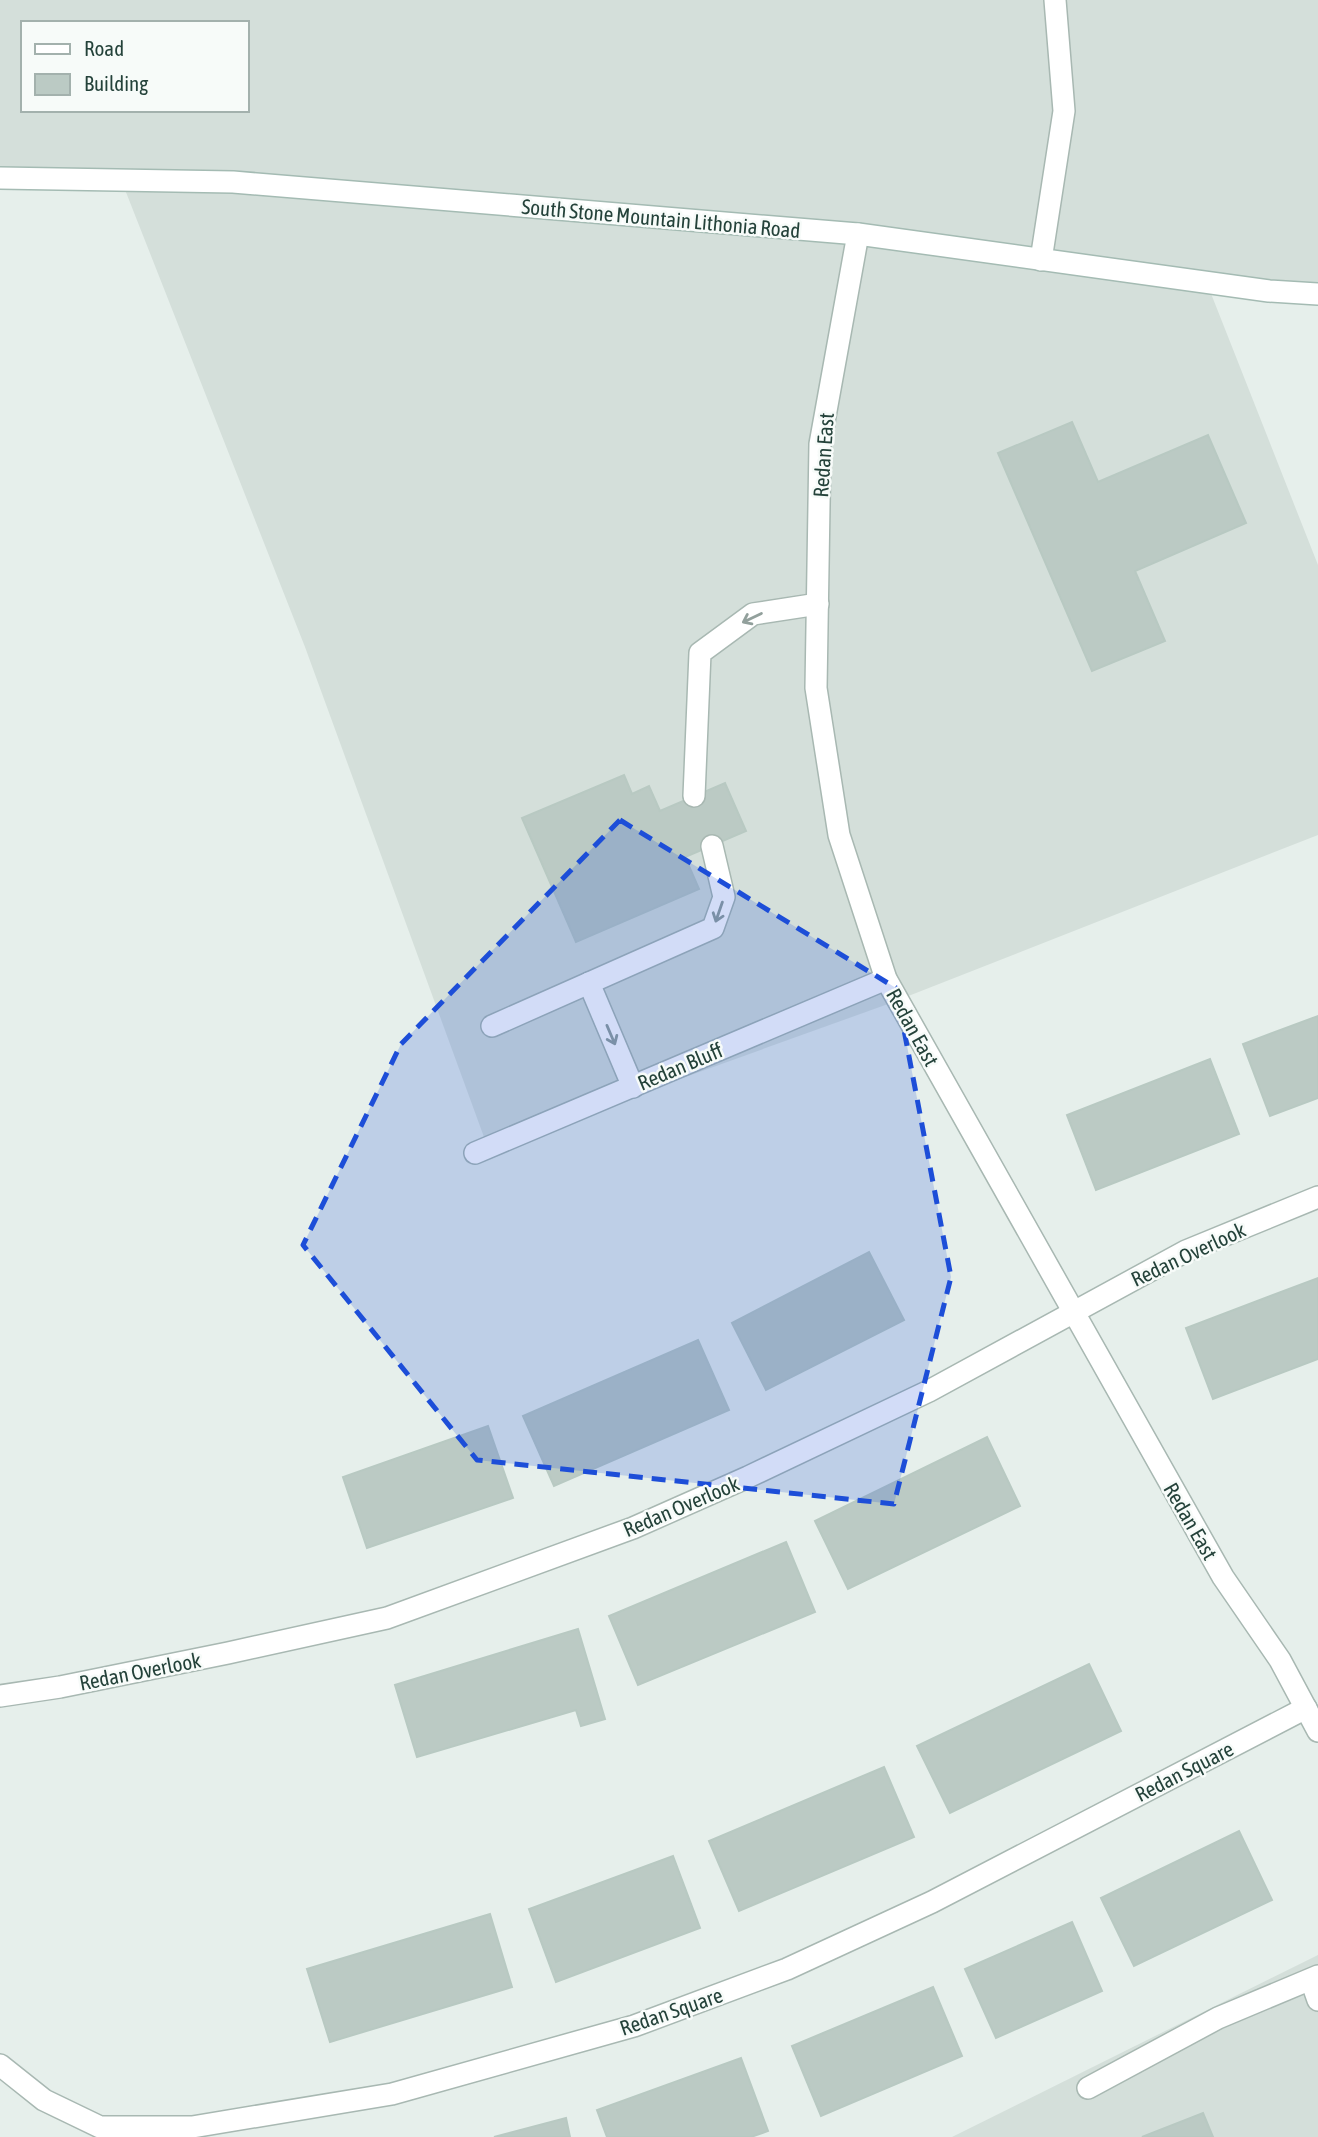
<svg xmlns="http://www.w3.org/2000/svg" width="1318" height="2137" viewBox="0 0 1318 2137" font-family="'Asap Condensed',sans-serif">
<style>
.built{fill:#d4dfda;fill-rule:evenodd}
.building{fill:#bbcac4;stroke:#b8c9c2;stroke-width:2}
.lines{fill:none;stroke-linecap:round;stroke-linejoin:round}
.lane-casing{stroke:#a8b8b2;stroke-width:24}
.street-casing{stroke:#a8b8b2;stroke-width:24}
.secondary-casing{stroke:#a4bbb3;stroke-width:24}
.lane{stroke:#fff;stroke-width:21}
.street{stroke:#fff;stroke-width:21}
.secondary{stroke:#fff;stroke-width:21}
.oneway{stroke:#92a09c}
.marked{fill:#1d4ed8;fill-opacity:0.2;stroke:#1d4ed8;stroke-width:5;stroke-dasharray:14 9;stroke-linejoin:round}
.labels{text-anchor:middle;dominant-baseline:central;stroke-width:5;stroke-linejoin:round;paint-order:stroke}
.street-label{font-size:21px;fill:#24423a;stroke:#f7fbf9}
</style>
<rect width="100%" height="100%" fill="#e6efeb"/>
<!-- built -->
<g class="built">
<path d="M0,0H1318V299L1210,291L1318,565V835L888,1004L488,1148L305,647L120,177L0,167ZM23,23H247V110H23Z"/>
<polygon points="1318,1955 1318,2137 952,2137"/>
</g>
<!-- building -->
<g class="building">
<polygon points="1072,422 1098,482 1208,435 1246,523 1135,571 1165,641 1092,671 998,453"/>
<polygon points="624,775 632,794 649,786 660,811 725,783 746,831 685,857 699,889 576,942 522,818"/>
<polygon points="1318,1016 1318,1098 1270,1116 1243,1044"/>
<polygon points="1210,1059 1239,1134 1096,1190 1067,1115"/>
<polygon points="869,1252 904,1320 766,1390 732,1323"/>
<polygon points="1318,1278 1318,1359 1213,1399 1186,1328"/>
<polygon points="698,1340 729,1410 554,1486 523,1416"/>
<polygon points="488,1426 513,1498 367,1548 343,1477"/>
<polygon points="987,1437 1020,1506 848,1589 815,1521"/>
<polygon points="786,1542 815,1612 638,1685 609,1616"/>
<polygon points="578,1629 605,1719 581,1726 576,1710 417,1757 395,1685"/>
<polygon points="1089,1664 1121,1731 950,1813 917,1746"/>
<polygon points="884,1767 914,1837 739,1911 709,1841"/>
<polygon points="1239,1831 1272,1900 1134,1966 1101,1898"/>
<polygon points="673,1856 700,1928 556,1982 529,1909"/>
<polygon points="490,1914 512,1987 330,2042 307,1969"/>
<polygon points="1072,1922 1102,1991 996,2038 965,1969"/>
<polygon points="933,1987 962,2056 821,2116 792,2046"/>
<polygon points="741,2058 768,2131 751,2137 607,2137 597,2110"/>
<polygon points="1203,2113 1213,2137 1142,2137"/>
<polygon points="566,2118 570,2137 494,2137"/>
</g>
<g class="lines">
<!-- lane casing -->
<g class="lane-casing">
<g id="lane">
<polyline points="1041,260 1064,111 1055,0"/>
<polyline points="694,796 700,653 753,614 818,604"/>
<polyline points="589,983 633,1087"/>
<polyline points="492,1026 713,928 724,897 712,846"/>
<polyline points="0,1696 60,1687 228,1653 387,1618 633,1528 748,1477 929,1391 1186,1251 1318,1197"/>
<polyline points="1311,1980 1318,2000"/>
<polyline points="0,2065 44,2100 100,2127 192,2127 392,2094 634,2026 787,1969 932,1902 1306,1708"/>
<polyline points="1088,2088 1218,2018 1318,1976"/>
</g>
</g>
<!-- street casing -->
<g class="street-casing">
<g id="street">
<polyline points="858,234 820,444 816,688 839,835 886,979 1223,1577 1280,1660 1318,1731"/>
<polyline points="475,1153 886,979"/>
</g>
</g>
<!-- secondary casing -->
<g class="secondary-casing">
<polyline id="secondary" points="0,178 233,182 858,234 1269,291 1318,294"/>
</g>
<!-- lane -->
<use href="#lane" class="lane"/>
<!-- street -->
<use href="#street" class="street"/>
<!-- secondary -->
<use href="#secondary" class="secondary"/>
</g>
<!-- one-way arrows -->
<defs><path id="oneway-shaft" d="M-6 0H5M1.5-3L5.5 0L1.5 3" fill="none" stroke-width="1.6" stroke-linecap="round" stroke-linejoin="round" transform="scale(1.75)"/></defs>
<g class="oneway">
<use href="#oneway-shaft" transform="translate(752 618) rotate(154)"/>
<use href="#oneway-shaft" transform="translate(719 912) rotate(109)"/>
<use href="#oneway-shaft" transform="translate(611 1035) rotate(67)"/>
</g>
<!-- marked area -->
<path class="marked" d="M620,820L896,988L951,1277L894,1504L477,1460L303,1245L401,1044Z"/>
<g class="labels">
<!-- street labels -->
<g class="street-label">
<text transform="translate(661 218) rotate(5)">South Stone Mountain Lithonia Road</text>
<text transform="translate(823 455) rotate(-86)">Redan East</text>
<text transform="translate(913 1027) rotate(61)">Redan East</text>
<text transform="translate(680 1066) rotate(-23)">Redan Bluff</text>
<text transform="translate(1188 1254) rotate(-25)">Redan Overlook</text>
<text transform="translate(681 1506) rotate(-23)">Redan Overlook</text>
<text transform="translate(1191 1521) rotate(60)">Redan East</text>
<text transform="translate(140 1671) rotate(-11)">Redan Overlook</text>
<text transform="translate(1184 1771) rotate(-27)">Redan Square</text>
<text transform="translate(671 2011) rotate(-19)">Redan Square</text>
</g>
</g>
<!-- legend -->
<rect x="21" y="21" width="228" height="91" fill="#f7fbf9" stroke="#a3b1ad" stroke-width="2"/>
<rect x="35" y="44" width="35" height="10" fill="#ffffff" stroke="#a3b1ad" stroke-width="2"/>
<text x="84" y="56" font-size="21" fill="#24423a">Road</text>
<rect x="35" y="74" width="35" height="21" fill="#bbcac4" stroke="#a3b1ad" stroke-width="2"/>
<text x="84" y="91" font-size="21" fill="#24423a">Building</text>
</svg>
